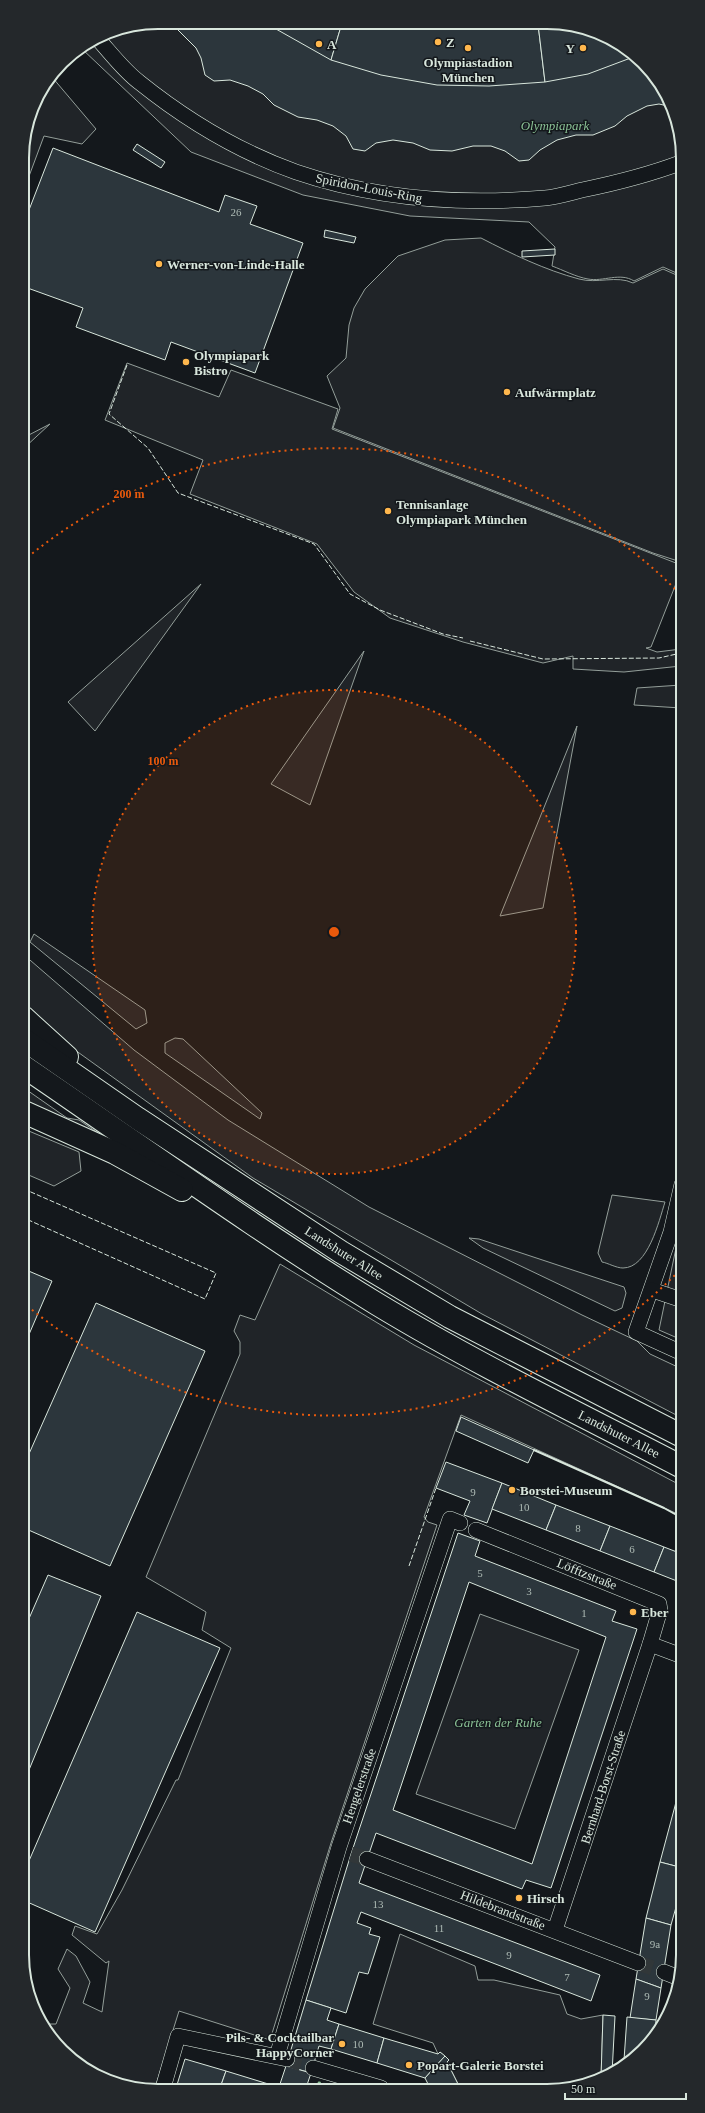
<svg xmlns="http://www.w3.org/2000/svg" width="705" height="2113" viewBox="0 0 705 2113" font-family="'Times New Roman',serif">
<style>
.green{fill:#202428;stroke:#939e99}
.building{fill:#2c363c;stroke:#d8e6dc;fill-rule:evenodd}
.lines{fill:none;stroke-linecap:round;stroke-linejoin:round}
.minor-tunnel{stroke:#313739;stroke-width:15;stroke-dasharray:15 8;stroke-linecap:butt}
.minor-casing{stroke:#d8e6dc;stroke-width:16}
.trunk-casing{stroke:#d8e6dc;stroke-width:24}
.minor{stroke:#14181c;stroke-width:15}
.trunk{stroke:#14181c;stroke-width:22}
.hedge{stroke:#8ac095;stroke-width:3;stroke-dasharray:2 3;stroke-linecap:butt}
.fence{stroke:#d8e6dc;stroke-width:1;stroke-dasharray:5 2;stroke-linecap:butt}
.wall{stroke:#d8e6dc;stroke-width:2}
.ring{fill:none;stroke:#e8590c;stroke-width:2;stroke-dasharray:2 4}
.poi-dot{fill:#ffb74d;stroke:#14181c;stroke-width:1.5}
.labels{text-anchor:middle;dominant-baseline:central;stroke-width:3;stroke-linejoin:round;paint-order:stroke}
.number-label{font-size:11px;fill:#adbab4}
.poi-label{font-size:13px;font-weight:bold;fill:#d8e6dc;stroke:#14181c;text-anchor:start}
.park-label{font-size:13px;font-style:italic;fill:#8ac095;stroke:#14181c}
.street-label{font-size:13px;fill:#d8e6dc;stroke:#14181c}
.rim{fill:none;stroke:#d8e6dc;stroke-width:2}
.centre{fill:#e8590c;stroke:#14181c;stroke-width:2}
.ring-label{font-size:12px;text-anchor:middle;font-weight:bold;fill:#e8590c;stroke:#14181c;stroke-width:3;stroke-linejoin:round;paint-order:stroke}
</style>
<rect width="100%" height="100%" fill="#14181c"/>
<!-- green -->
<g class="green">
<path d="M158,22L573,25L615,40L643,62L669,98L680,132L681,275L663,267L634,281C620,272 603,282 588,279C576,277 563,270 552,266L555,247L529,222L410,216L303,195L191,152L81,48L106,32Z"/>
<polygon points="52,77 96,129 82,144 44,136 22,195 22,149 36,98"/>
<path d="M481,238C512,254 545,270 579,279C597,284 617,275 633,283L663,269L681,277V562L653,553L333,428L340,408L327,376L346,358L349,325L354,308L365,289L398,256L445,240Z"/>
<polygon points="127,363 219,397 231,370 338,409 332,429 681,565 681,571 651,647 646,648 657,652 681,649 681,666 624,672 573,669 573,656 543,663 463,642 390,618 354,592 317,544 190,494 203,460 105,420"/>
<polygon points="50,424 23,449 23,438"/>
<polygon points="201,584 95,731 68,702"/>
<polygon points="364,651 310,805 271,784"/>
<polygon points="681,685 681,708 634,705 637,688"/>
<polygon points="577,726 543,908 500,916"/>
<polygon points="34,934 145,1010 147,1023 136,1029 30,942"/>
<polygon points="23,954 134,1050 228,1120 369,1207 582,1315 637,1341 650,1354 682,1369 682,1418 482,1314 253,1178 75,1050 23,1002"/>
<polygon points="175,1038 183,1039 262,1113 260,1119 165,1053 165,1043"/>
<polygon points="24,1088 67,1118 79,1120 101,1135 98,1139 24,1100"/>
<polygon points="24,1129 79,1152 81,1171 54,1186 24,1173"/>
<path d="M612,1195L665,1202C659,1221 648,1268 623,1268C616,1268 608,1263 602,1262L598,1253Z"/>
<polygon points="682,1219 682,1340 659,1330"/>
<polygon points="469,1238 479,1239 624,1287 626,1293 622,1308 615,1311 483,1248"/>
<polygon points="280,1264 414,1345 682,1486 682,1516 461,1415 424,1517 428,1522 437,1525 331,1843 270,2040 179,2011 155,2088 132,2088 98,2077 62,2051 42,2024 56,2024 70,1988 58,1969 67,1949 76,1956 90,1982 83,2003 102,2012 109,1961 106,1963 72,1935 75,1926 97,1934 122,1890 176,1780 178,1780 231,1648 202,1630 206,1612 146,1577 240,1354 240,1342 234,1331 240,1315 255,1320"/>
<polygon points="480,1614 579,1650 515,1829 416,1794"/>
<polygon points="400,1934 475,1966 478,1980 494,1980 560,1995 567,2014 581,2019 603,2015 601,2078 573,2088 460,2088 447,2062 449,2060 440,2052 438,2054 433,2043 373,2024"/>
</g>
<!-- building -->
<g class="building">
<polygon points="164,22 573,25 615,40 643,62 669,98 672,107 659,104 647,106 627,116 615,126 593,135 576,135 557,140 540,150 529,160 519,161 505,151 491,146 473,146 452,151 430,150 413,143 393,140 376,143 365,151 353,149 346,136 333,126 317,120 298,117 274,105 263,94 248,86 230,80 214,81 205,75 201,58 196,48 176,28"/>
<polygon points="269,23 279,23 276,29"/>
<polygon points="279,23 342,23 331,60 276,29"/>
<polygon points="342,23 538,24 545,82 489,86 437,85 381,75 331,60"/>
<polygon points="538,24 573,25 615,40 636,56 588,74 545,82"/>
<polygon points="137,144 165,162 161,168 133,150"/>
<polygon points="53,148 219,212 225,195 257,206 250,224 303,243 255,373 171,342 165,360 76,327 83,308 22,286 22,228"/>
<polygon points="325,230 356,237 354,243 324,237"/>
<polygon points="555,249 555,255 522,257 522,251"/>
<polygon points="24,1269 52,1281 24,1346"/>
<polygon points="96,1303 205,1351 110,1566 24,1528 24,1465"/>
<polygon points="461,1417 534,1450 528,1463 456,1431"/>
<polygon points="446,1462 502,1483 487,1523 464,1515 470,1501 436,1488"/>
<polygon points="502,1483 556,1505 546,1530 492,1509"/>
<polygon points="556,1505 610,1526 600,1551 546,1530"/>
<polygon points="610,1526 664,1547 654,1572 600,1551"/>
<path d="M458,1533L480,1541L475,1556L616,1611L612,1621L637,1629L551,1888L526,1880L522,1889L376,1833L359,1883L600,1975L591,2001L361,1912L357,1923L371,1928L369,1934L380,1937L368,1974L359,1972L346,2013L306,2000L351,1854ZM469,1582L606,1637L532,1864L393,1810Z"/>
<polygon points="664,1547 682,1554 682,1583 654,1572"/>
<polygon points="48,1575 101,1596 24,1782 24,1630"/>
<polygon points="137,1612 220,1648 95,1932 25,1901 25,1870"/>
<polygon points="682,1775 683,1808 675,1806"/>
<polygon points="675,1806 683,1808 683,1868 660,1862"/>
<polygon points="660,1862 683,1868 683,1882 671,1925 646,1918"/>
<polygon points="646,1918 671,1925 661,1988 636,1979"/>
<polygon points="636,1979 661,1988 656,2020 630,2018"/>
<polygon points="306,2000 331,2008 327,2020 339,2024 331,2049 319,2046 311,2073 286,2066"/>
<polygon points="603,2015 615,2016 612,2074 601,2078"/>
<polygon points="627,2017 656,2020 655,2035 649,2044 630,2060 624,2060"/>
<polygon points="339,2024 384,2038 377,2063 331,2049"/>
<polygon points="384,2038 438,2054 440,2052 445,2056 425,2078 377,2063"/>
<polygon points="445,2056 449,2060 447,2062 460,2088 430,2088 425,2078"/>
<polygon points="185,2059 226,2071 220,2088 176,2088"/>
<polygon points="624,2060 630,2060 624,2065"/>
<polygon points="286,2066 311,2073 306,2088 263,2088 265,2083 279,2087"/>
<polygon points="226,2071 265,2083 263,2088 220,2088"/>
</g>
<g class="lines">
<!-- minor-tunnel -->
<g class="minor-tunnel">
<polyline points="351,1854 367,1859"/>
<polyline points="638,1963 664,1972"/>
<polyline points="287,2059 313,2068"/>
</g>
<!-- minor casing -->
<g class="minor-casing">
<g id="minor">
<path d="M97,38C110,52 123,70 139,82C185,119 240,152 296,172C375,199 462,205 545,198C557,197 570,193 582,190C616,183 648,175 680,163"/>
<polyline points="682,1184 671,1232 636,1332 682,1353"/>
<polyline points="652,1290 682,1300"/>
<polyline points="476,1530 659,1604 660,1610 650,1644 555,1930"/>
<polyline points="650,1644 682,1656"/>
<polyline points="367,1859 638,1963"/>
<polyline points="664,1972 679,1978"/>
<polyline points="277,2056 339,1847 450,1519 460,1523"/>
<polyline points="313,2068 381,2088"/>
<polyline points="163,2088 178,2036 287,2059"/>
</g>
</g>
<!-- trunk casing -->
<g class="trunk-casing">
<g id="trunk">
<polyline points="23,1017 67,1057"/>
<polyline points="23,1039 137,1118 341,1252 450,1317 682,1436"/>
<path d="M23,1066C141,1146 256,1230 377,1304C476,1364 580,1414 682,1467"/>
<polyline points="24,1112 115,1153 182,1190"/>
</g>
</g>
<!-- minor -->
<use href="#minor" class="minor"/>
<!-- trunk -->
<use href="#trunk" class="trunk"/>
<!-- hedge -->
<polyline class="hedge" points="317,2088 319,2083 336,2088"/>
<!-- fence -->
<g class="fence">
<polyline points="127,365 109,414 148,448 178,493 314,544 350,594 380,610 443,634 463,638"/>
<polyline points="470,641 543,659 659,658 681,653"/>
<polyline points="24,1189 216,1273 205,1299 24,1218"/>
<polyline points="409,1566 436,1488"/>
</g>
<!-- wall -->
<polyline class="wall" points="534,1450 664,1508 682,1518"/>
</g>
<!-- distance rings -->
<circle cx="334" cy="932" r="242" fill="#e8590c" fill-opacity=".12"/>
<g class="ring">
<circle cx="334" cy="932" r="242"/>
<path d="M679 1271A484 484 0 0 1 26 1305M23 561A484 484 0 0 1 679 593"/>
</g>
<!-- markers -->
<g class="poi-dot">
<circle cx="438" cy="42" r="4"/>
<circle cx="319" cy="44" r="4"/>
<circle cx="468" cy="48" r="4"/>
<circle cx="583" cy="48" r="4"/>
<circle cx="159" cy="264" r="4"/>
<circle cx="186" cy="362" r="4"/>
<circle cx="507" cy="392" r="4"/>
<circle cx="388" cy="511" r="4"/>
<circle cx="512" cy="1490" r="4"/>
<circle cx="633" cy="1612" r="4"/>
<circle cx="519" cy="1898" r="4"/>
<circle cx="342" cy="2044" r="4"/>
<circle cx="409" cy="2065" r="4"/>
</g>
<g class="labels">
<!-- number labels -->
<g class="number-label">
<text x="236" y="212">26</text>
<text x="473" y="1492">9</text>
<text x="524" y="1507">10</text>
<text x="578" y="1528">8</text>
<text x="632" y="1549">6</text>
<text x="480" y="1573">5</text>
<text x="529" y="1591">3</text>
<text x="584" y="1613">1</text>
<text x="378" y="1904">13</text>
<text x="439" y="1928">11</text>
<text x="655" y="1944">9a</text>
<text x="509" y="1955">9</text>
<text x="567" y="1977">7</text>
<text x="647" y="1996">9</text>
<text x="358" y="2044">10</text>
</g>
<!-- poi labels -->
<g class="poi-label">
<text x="446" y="42">Z</text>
<text x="327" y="44">A</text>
<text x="575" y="48" text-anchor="end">Y</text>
<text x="468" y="62" text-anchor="middle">Olympiastadion<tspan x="468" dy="15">München</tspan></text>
<text x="167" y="264">Werner-von-Linde-Halle</text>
<text x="194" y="355">Olympiapark<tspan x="194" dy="15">Bistro</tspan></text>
<text x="515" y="392">Aufwärmplatz</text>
<text x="396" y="504">Tennisanlage<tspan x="396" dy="15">Olympiapark München</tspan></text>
<text x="520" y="1490">Borstei-Museum</text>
<text x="641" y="1612">Eber</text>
<text x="527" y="1898">Hirsch</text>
<text x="334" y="2037" text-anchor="end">Pils- &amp; Cocktailbar<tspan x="334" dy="15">HappyCorner</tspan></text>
<text x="417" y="2065">Popart-Galerie Borstei</text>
</g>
<!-- park labels -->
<g class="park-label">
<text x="555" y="125">Olympiapark</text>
<text x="498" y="1722">Garten der Ruhe</text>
</g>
<!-- street labels -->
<g class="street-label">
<text transform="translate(369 188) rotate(11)">Spiridon-Louis-Ring</text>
<text transform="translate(344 1253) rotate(32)">Landshuter Allee</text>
<text transform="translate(619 1434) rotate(27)">Landshuter Allee</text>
<text transform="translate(587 1574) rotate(22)">Löfftzstraße</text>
<text transform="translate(359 1786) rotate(-71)">Hengelerstraße</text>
<text transform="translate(603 1787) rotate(-72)">Bernhard-Borst-Straße</text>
<text transform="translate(503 1910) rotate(21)">Hildebrandstraße</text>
</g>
</g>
<!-- crop -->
<path d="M0 0H705V2113H0ZM158 29H547A129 129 0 0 1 676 158V1955A129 129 0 0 1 547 2084H158A129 129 0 0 1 29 1955V158A129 129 0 0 1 158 29Z" fill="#24282b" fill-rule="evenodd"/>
<path class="rim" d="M158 29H547A129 129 0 0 1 676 158V1955A129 129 0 0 1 547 2084H158A129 129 0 0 1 29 1955V158A129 129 0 0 1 158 29Z"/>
<circle cx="334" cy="932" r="6" class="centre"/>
<g class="ring-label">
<text x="129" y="498">200 m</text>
<text x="163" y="765">100 m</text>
</g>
<!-- scale -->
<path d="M565 2093v6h121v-6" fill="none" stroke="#d8e6dc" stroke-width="2"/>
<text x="571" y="2093" font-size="12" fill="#d8e6dc" stroke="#14181c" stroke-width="3" paint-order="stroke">50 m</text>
</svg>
